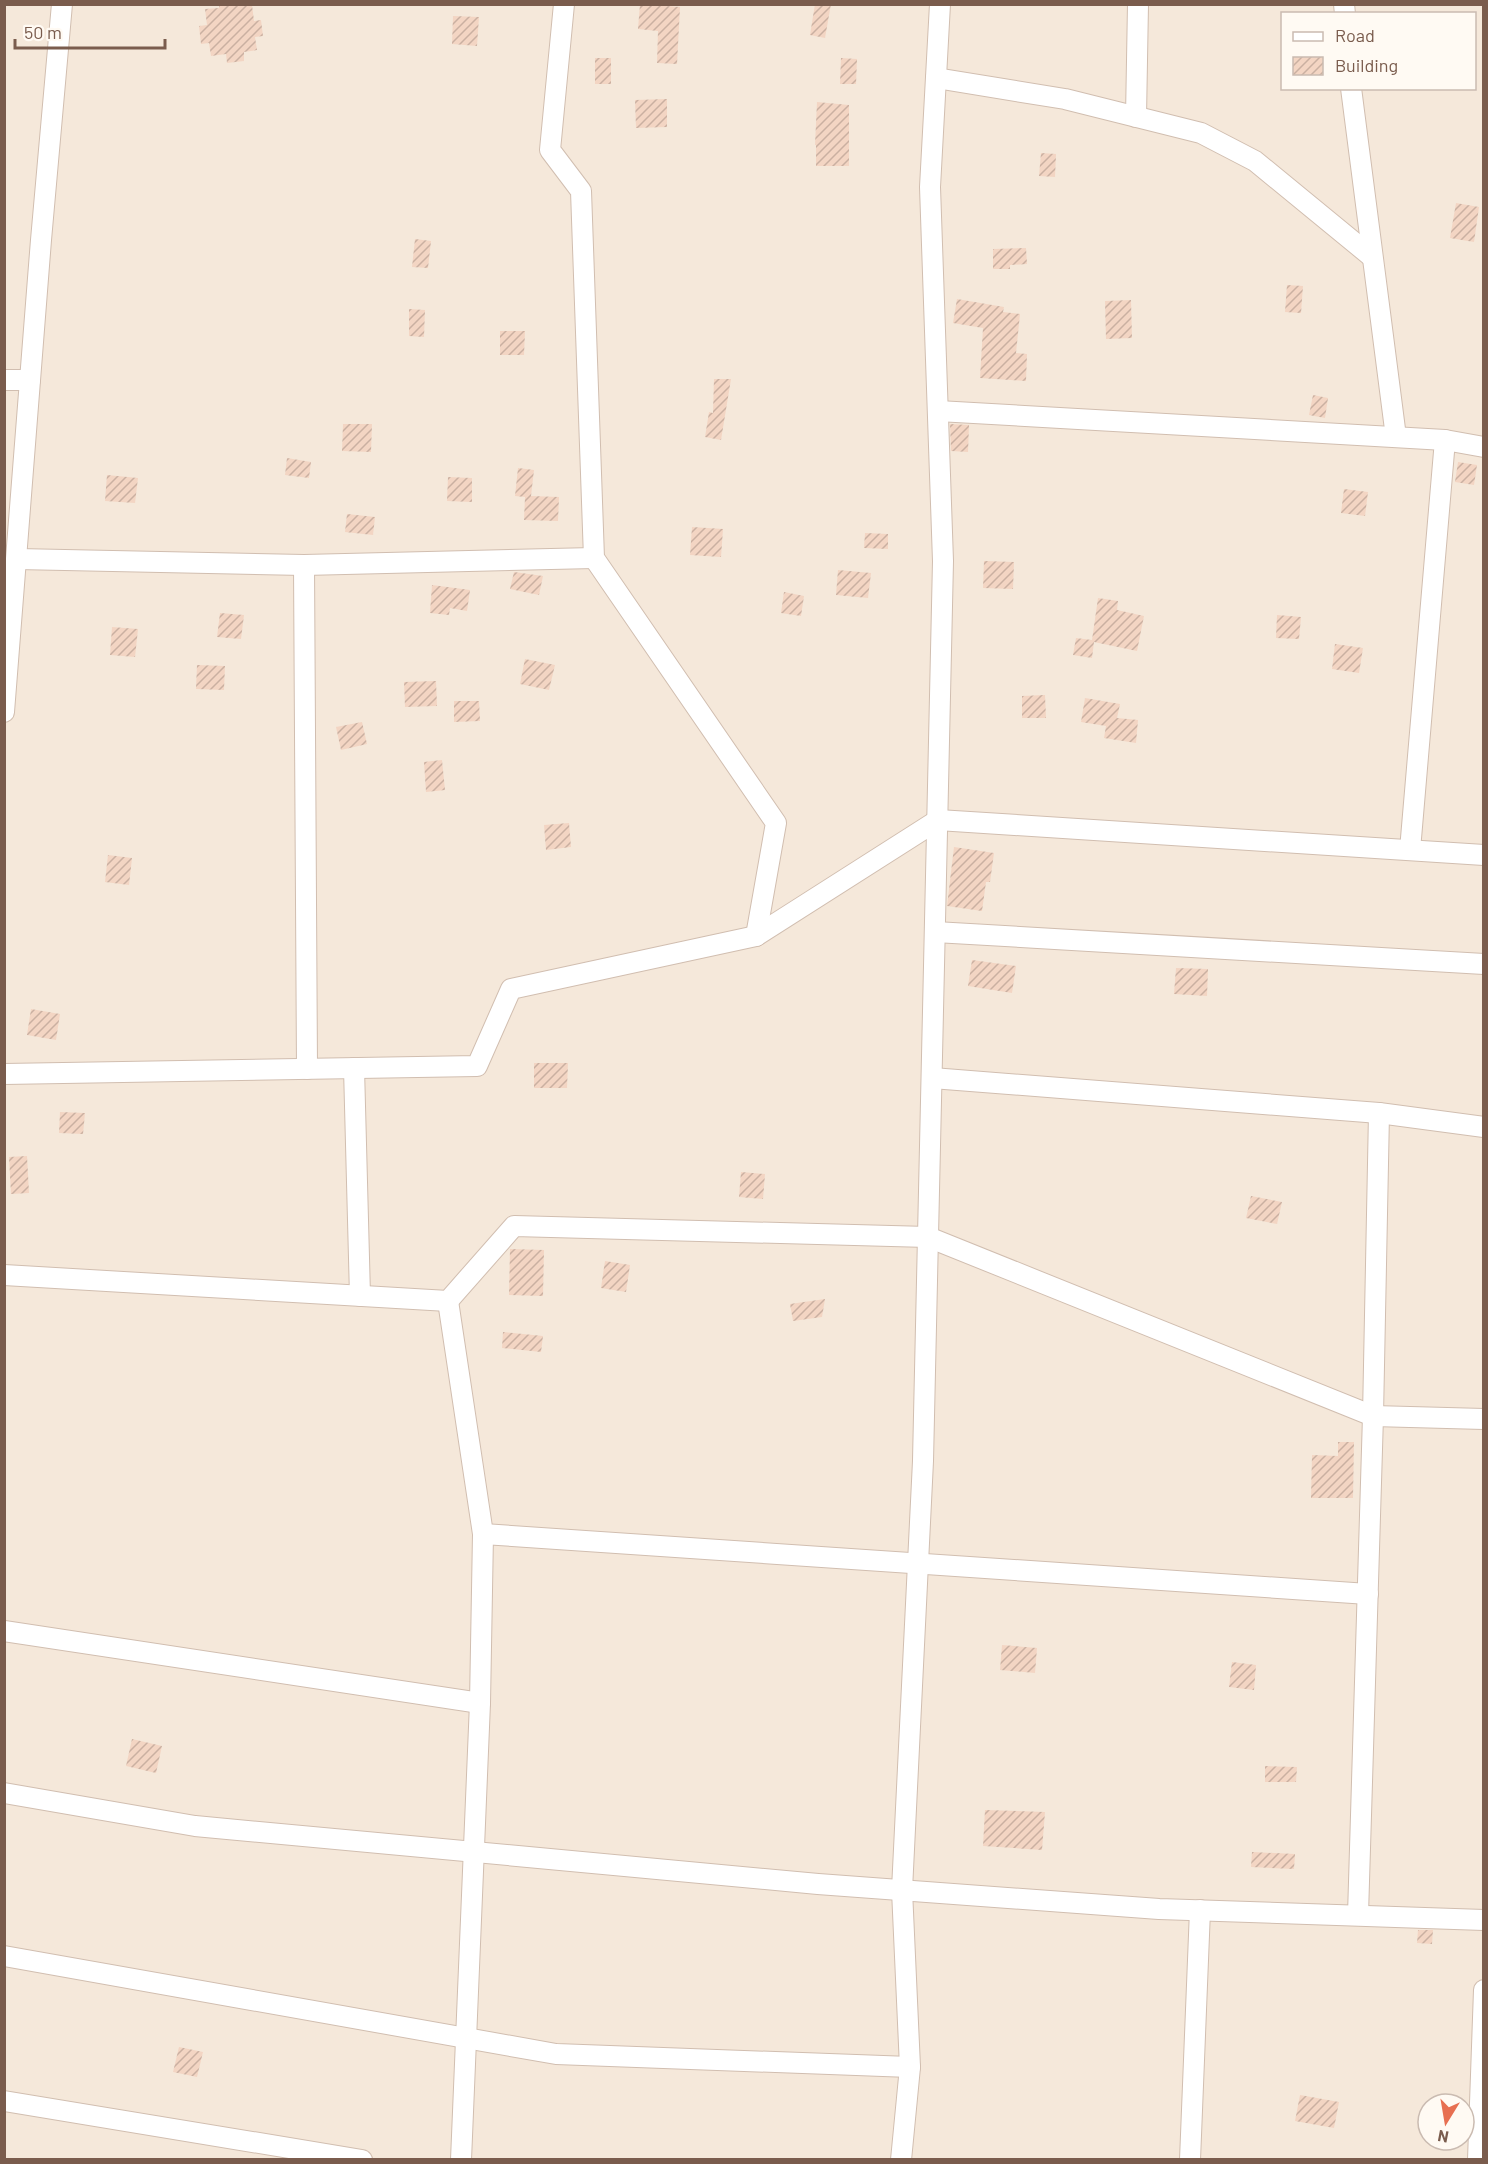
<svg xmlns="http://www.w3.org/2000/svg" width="1488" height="2164" viewBox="0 0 1488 2164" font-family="Barlow,sans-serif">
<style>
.residential{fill:#f5e8da;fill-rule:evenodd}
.building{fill:url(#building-hatch)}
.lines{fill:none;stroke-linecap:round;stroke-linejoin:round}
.street-casing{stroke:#d1beb0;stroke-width:22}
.street{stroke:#fff;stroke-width:20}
</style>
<defs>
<pattern id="building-hatch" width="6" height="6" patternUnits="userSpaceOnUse" patternTransform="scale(1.5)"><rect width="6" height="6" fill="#f3d5c3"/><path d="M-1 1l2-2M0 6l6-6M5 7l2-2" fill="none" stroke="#cab0a1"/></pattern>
</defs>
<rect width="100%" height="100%" fill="#fdf6ec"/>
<!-- residential -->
<path class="residential" d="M5,5H1483V2159H5ZM1282,14H1474V88H1282ZM1428,2104H1464V2140H1428Z"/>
<!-- building -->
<g class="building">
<polygon points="640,4 680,7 677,64 657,63 658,31 638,29"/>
<polygon points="815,4 831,4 825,38 810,35"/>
<polygon points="219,5 252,5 254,21 261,20 263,36 255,37 257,50 244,52 244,61 227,63 226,54 211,56 209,43 201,44 199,26 207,25 205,9 219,8"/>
<polygon points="453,16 479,17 477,46 452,44"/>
<rect x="595" y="58" width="16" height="26"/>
<polygon points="841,58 857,59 856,84 840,84"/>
<polygon points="667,99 667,127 636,128 635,100"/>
<polygon points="817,102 849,105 849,166 816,166 816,145 815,145"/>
<polygon points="1041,153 1056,154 1055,177 1039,176"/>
<polygon points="1456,203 1479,207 1474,242 1450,238"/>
<polygon points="415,239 431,241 428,268 412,267"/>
<polygon points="1026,248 1027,264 1010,265 1010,269 993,269 993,249"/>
<polygon points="1287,285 1303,286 1301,313 1285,312"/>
<polygon points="957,299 1004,307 1003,312 1020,314 1016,353 1027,354 1026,381 980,378 983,328 953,323"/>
<polygon points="1131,300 1132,338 1106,339 1105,301"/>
<polygon points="409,309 425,310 424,337 409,336"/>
<polygon points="500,331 525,331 524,355 500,355"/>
<polygon points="714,379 731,379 721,440 705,437 709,412 713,413"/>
<polygon points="1313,395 1328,398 1325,418 1309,415"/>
<polygon points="343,424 372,424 371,452 342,451"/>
<polygon points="950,424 969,425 968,452 951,451"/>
<polygon points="287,458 311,462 309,478 285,475"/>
<polygon points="1458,462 1477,465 1474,485 1455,482"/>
<polygon points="518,468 534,470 531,496 559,497 558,521 524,520 525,497 515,496"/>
<polygon points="107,475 138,478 135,503 105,501"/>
<polygon points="448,477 472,478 472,502 447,501"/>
<polygon points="1344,489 1368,492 1365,516 1341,513"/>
<polygon points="347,514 375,517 373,535 345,532"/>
<polygon points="692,527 723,529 721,557 690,555"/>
<polygon points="865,533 888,534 888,549 864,548"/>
<polygon points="984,561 1014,562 1013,589 983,588"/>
<polygon points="838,570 871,573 868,598 836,595"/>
<polygon points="514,572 543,576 539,595 510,589"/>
<polygon points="432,585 470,590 467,611 450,608 449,615 430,613"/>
<polygon points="784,592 804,596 801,616 781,613"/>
<polygon points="1098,598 1118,601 1117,610 1144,616 1137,651 1094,642 1092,658 1073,655 1076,638 1092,640"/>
<polygon points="220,613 244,615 241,639 217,637"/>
<polygon points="1277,615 1301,617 1299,639 1276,638"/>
<polygon points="112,627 138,629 135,657 110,655"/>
<polygon points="1335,644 1363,648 1359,673 1332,669"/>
<polygon points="525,659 555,665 549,690 520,684"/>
<polygon points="197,665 225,666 224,690 196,689"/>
<polygon points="436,681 437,706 405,707 404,682"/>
<polygon points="1045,695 1046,718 1022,718 1022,696"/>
<polygon points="1085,698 1120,704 1117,718 1138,720 1136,743 1104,738 1106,726 1081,722"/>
<polygon points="454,701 479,701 480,721 454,722"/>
<polygon points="362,722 367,744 341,750 336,727"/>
<polygon points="442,760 445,790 426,792 424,762"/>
<polygon points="569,823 571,847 546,850 544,825"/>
<polygon points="954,847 994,853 990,882 986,882 982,911 947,906"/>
<polygon points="108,855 132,858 129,885 105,882"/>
<polygon points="972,960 1016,966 1012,993 968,986"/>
<polygon points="1176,968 1208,969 1207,996 1174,994"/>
<polygon points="31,1009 60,1014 56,1040 27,1035"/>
<polygon points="534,1063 568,1063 567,1088 534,1088"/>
<polygon points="60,1112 85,1113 83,1134 59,1133"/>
<polygon points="27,1156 29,1193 11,1194 9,1157"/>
<polygon points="741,1172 765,1174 763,1199 739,1197"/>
<polygon points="1251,1196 1282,1202 1277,1224 1246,1218"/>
<polygon points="510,1249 544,1250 543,1296 509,1295"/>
<polygon points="605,1261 630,1265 626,1292 601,1288"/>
<polygon points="825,1299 822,1317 793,1321 790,1304"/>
<polygon points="503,1332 543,1336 541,1352 502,1348"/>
<polygon points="1338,1442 1354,1442 1353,1498 1311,1498 1312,1455 1338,1456"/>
<polygon points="1002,1645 1037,1648 1035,1673 1000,1670"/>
<polygon points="1232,1662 1256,1665 1254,1690 1229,1687"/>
<polygon points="132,1739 162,1746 156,1773 126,1766"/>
<polygon points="1265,1766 1297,1767 1296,1782 1265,1782"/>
<polygon points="985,1810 1045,1812 1042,1850 983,1846"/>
<polygon points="1252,1852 1295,1854 1294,1869 1251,1867"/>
<polygon points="1418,1930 1433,1930 1432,1944 1417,1943"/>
<polygon points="179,2047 203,2052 197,2077 173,2072"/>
<polygon points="1300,2095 1339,2102 1334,2128 1295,2121"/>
</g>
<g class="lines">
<!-- street casing -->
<g class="street-casing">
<g id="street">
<polyline points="564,4 550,150 581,191 594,558 776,823 756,936"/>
<polyline points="1344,4 1345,14"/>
<polyline points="936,78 1065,99 1201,133 1255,161 1372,257"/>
<polyline points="1351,88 1396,437"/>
<polyline points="1136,117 1138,4"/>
<polyline points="4,380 30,380"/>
<polyline points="938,411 1445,440 1484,447"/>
<polyline points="17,559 304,565 594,558"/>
<polyline points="304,565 307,1069"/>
<polyline points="4,712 41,240 62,4"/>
<polyline points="1410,850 1445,440"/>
<polyline points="935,932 1484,964"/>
<polyline points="354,1068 360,1296"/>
<polyline points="4,1074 477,1066 511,989 756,936 938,820 1484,855"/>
<polyline points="932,1078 1379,1113 1484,1127"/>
<polyline points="4,1275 448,1301 514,1226 928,1237 1373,1416 1484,1419"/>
<polyline points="448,1301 483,1534 480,1703 461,2160"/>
<polyline points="483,1534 1368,1594"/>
<polyline points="4,1631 480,1703"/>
<polyline points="4,1793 195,1826 818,1884 1159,1909 1484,1920"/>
<polyline points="1358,1915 1373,1416 1379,1113"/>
<polyline points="4,1956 556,2054 910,2067"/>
<polyline points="4,2101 362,2160"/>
<polyline points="901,2160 910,2067 902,1890 923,1461 943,561 930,187 940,4"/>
<polyline points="1190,2160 1200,1910"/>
<polyline points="1478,2160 1484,1990"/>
</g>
</g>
<!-- street -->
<use href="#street" class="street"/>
</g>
<!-- border -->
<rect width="1488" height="2164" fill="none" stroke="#7a5c4d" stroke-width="12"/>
<!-- legend -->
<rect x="1281" y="12" width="195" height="78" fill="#fffaf3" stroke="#cabbb1" stroke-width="1.5"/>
<rect x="1293" y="32" width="30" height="9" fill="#ffffff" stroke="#cabbb1" stroke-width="1.5"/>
<text x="1335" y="42" font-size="18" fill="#7a5c4d">Road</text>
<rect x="1293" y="57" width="30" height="18" fill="url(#building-hatch)" stroke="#cabbb1" stroke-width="1.5"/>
<text x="1335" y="72" font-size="18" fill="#7a5c4d">Building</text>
<!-- north arrow -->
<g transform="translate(1446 2122) rotate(191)"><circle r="28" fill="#fffaf3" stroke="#cabbb1" stroke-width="1.5"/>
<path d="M0-4.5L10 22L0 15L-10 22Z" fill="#e76f51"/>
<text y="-9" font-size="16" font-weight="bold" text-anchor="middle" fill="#7a5c4d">N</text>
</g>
<!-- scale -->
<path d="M15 39v9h150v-9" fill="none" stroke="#7a5c4d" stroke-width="3"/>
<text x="24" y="39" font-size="18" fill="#7a5c4d" stroke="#fffaf3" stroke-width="4.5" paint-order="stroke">50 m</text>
</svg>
